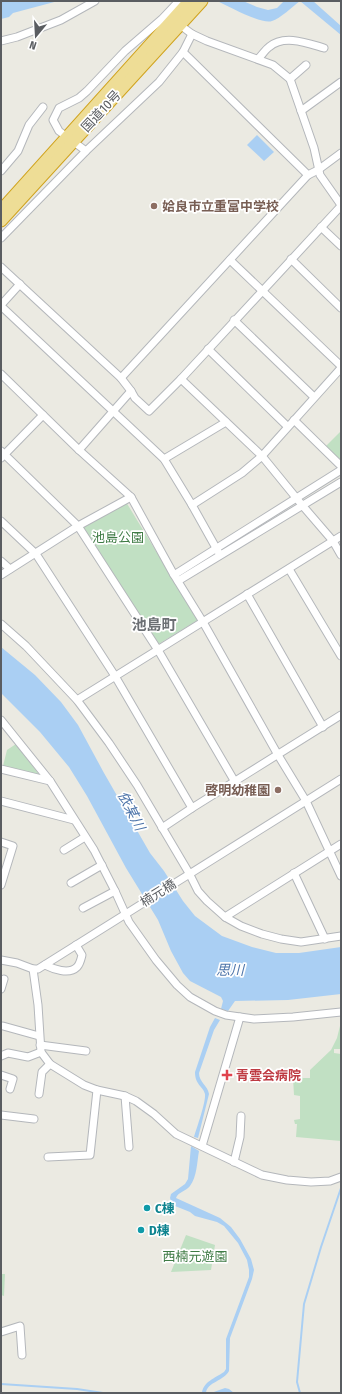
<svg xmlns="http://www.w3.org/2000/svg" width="342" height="1394" viewBox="0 0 342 1394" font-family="'Fira Sans Condensed','Noto Sans JP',sans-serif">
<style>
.green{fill:#c1e0c3}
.water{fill:#aacff3}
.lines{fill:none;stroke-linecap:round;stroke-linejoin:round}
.stream{stroke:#aacff3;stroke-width:2}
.minor-casing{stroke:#b4b7bb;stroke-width:9}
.highway-casing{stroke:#d0a31d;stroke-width:13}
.minor{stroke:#fff;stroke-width:7}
.highway{stroke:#eedd96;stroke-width:11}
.education-dot{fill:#8d6e63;stroke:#fff;stroke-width:1.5}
.health-dot{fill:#e0444e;stroke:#fff;stroke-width:1.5}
.culture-dot{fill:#0f9aa8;stroke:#fff;stroke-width:1.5}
.labels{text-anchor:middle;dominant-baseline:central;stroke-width:3.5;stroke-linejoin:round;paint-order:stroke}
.street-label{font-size:13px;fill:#5a5d61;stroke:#fff}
.education-label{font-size:13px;font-weight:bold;fill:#785e54;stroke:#fff;text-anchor:start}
.park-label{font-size:13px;fill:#3f7b45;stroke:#fff}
.health-label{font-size:13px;font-weight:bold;fill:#be3a42;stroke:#fff;text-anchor:start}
.culture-label{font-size:13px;font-weight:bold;fill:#0d838f;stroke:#fff;text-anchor:start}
.water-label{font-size:14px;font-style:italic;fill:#4e75aa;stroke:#fff}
.quarter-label{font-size:15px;font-weight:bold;fill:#6b6f73;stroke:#fff}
</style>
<rect width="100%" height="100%" fill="#ebeae2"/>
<!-- green -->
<g class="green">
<polygon points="341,431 341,467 324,448"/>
<polygon points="126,502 198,620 157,645 83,528"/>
<polygon points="16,744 41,777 3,766 7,750"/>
<polygon points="341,1022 341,1049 334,1049 334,1053 341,1054 341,1141 296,1137 297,1124 295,1124 294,1120 300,1119 300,1096 294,1095 293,1078 310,1078 310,1070 331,1050 337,1038"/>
<polygon points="186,1235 215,1245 211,1270 171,1272"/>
<polygon points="1,1274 5,1274 4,1296 1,1295"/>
</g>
<!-- water -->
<g class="water">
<polygon points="1,1 58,1 13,13 9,17 1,19"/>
<path d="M217,1H243L257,7L268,10L277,8L284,1H300C293,6 280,19 272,21C262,25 228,6 217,1Z"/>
<polygon points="300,1 313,1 341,26 341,35"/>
<polygon points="257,135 274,152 264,161 247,145"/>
<polygon points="1,647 35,675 61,702 78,725 104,773 150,853 164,871 183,901 195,916 222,936 252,947 276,953 299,953 341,947 341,994 288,1000 235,1001 228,1011 221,1009 223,1001 221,997 190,981 183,973 171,951 158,920 126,868 87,796 69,767 40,732 1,693"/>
<path d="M215,1018L220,1020L214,1030L199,1073C199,1082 208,1086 209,1094L198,1138L194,1137C197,1127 206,1102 205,1094C203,1086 195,1085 195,1072L210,1027Z"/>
<path d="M191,1146L199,1151C197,1162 197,1177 190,1186C186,1191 178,1192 176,1198L220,1218L231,1227L240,1239L251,1259L254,1270L252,1279L230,1338L229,1371C224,1381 207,1382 206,1393H202C203,1382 215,1378 224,1372L226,1369V1339L249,1277V1270L247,1260L238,1243L224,1226L217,1222L195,1216L190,1212L175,1206L171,1201L170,1198L171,1194L185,1184L188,1179Z"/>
<polygon points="225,1388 229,1389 234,1393 211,1393"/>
</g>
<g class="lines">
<!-- stream -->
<g class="stream">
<polyline points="1,1384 77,1389 103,1393"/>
<polyline points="300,1393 297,1382 304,1304 321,1247 341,1188"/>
</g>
<!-- minor casing -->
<g class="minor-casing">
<g id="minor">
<polyline points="180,25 192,34 207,41 273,65 290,79 314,148 320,175 341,205"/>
<polyline points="1,41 17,37 61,20 95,1"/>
<polyline points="183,52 308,175"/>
<path d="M258,59C262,55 265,50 269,47C284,34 307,43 324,48"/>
<polyline points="290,79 306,65"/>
<polyline points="301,111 341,82"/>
<polyline points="86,151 59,131 53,120 59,108 79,98 87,91 125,51 162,19 179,1"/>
<polyline points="1,171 18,151 29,125 43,107"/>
<polyline points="321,227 341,246"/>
<polyline points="1,238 86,151 159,82 183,52 192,34"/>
<polyline points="291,259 341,308"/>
<polyline points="230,260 341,366"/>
<polyline points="1,267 121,378 131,391 135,398 149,411 181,379 262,456 302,505 333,541 341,555"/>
<polyline points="1,305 20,284"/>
<polyline points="1,306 164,459 192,505 220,555"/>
<polyline points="234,320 314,397"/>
<polyline points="208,349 287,426"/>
<polyline points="1,374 79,450 131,497 174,575 203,622 278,755 306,801 341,876"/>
<polyline points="121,378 308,175 318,170 341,153"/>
<polyline points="181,379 341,206"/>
<polyline points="294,420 341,466"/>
<polyline points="79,450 131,391"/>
<polyline points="1,451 78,526 158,650 235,782"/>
<polyline points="1,458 43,415"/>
<polyline points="164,459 226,422"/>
<polyline points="192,505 242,473 262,456 341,368"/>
<polyline points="1,521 36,554 115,676 192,808"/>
<polyline points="1,561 10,569"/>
<polyline points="289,569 341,656"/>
<polyline points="1,575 78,526 131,497"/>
<polyline points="174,575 341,470"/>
<polyline points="178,581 341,482"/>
<polyline points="247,594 323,727"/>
<polyline points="1,624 26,646 77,700 109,743 137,785 189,873 198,891 207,901 225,917 241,926 262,934 281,939 301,942 341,936"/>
<polyline points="77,700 341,536"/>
<polyline points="1,720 50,781 94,850 115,891 129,922 156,960 177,985 190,997 215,1011 226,1015 254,1019 293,1017 341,1012"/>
<polyline points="1,769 50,781"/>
<polyline points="1,801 74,820"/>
<polyline points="162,828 192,808 341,715"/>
<polyline points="1,842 13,846 1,885"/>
<polyline points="64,850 85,837"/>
<polyline points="294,873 325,939"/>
<polyline points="71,883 102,865"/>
<polyline points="83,908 115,891"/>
<polyline points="225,917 341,844"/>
<polyline points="1,960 17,963 33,969 38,969 341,779"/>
<path d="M45,965C53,969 69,975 77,967C80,964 81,959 82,955L76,945"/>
<polyline points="33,969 38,1005 41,1052 50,1064 84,1085 97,1090 125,1096 136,1101 154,1114 176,1134 262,1175 287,1180 311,1182 330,1181 341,1177"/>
<polyline points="1,989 4,979"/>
<polyline points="3,1026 39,1036"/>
<polyline points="40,1045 86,1051"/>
<polyline points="1,1056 8,1053 28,1057 41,1052"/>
<polyline points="1,1075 13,1079 10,1089"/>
<polyline points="39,1094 42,1072 50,1064"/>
<polyline points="125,1096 129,1147"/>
<polyline points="1,1115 34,1119"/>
<polyline points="202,1146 240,1017"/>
<polyline points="48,1157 90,1155 97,1090"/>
<polyline points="234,1162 240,1137 241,1116"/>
<polyline points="1,1332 20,1326 22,1355"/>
</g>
</g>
<!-- highway casing -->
<g class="highway-casing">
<g id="highway">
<polyline points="1,210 189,1"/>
<polyline points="1,221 202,1"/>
</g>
</g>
<!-- minor -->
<use href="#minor" class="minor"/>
<!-- highway -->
<use href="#highway" class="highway"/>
</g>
<!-- markers -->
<g class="education-dot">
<circle cx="154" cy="206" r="4"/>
<circle cx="278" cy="790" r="4"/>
</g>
<path class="health-dot" d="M225 1069h4v4h4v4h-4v4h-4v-4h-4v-4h4z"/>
<g class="culture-dot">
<circle cx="147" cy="1208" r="4"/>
<circle cx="141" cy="1230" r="4"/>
</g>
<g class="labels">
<!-- street labels -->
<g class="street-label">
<text transform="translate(101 111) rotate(-47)">国道10号</text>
<text transform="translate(158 893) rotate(-32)">楠元橋</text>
</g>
<!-- education labels -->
<g class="education-label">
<text x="162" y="206">姶良市立重富中学校</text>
<text x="270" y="790" text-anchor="end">啓明幼稚園</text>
</g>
<!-- park labels -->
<g class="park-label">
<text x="118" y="537">池島公園</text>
<text x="195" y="1256">西楠元遊園</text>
</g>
<!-- health labels -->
<g class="health-label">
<text x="236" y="1075">青雲会病院</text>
</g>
<!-- culture labels -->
<g class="culture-label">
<text x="155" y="1208">C棟</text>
<text x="149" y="1230">D棟</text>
</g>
<!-- water labels -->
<g class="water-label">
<text transform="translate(131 811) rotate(63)">依某川</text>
<text x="230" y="970">思川</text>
</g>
<!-- quarter labels -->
<g class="quarter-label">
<text x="154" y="625">池島町</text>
</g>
</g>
<!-- border -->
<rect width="342" height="1394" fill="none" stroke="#5a5d61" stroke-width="4"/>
<!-- north arrow -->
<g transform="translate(36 36) rotate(198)" stroke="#ffffff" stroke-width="3" paint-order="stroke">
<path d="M0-3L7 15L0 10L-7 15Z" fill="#5a5d61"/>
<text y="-6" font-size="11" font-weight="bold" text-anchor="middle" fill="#5a5d61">N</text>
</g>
</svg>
